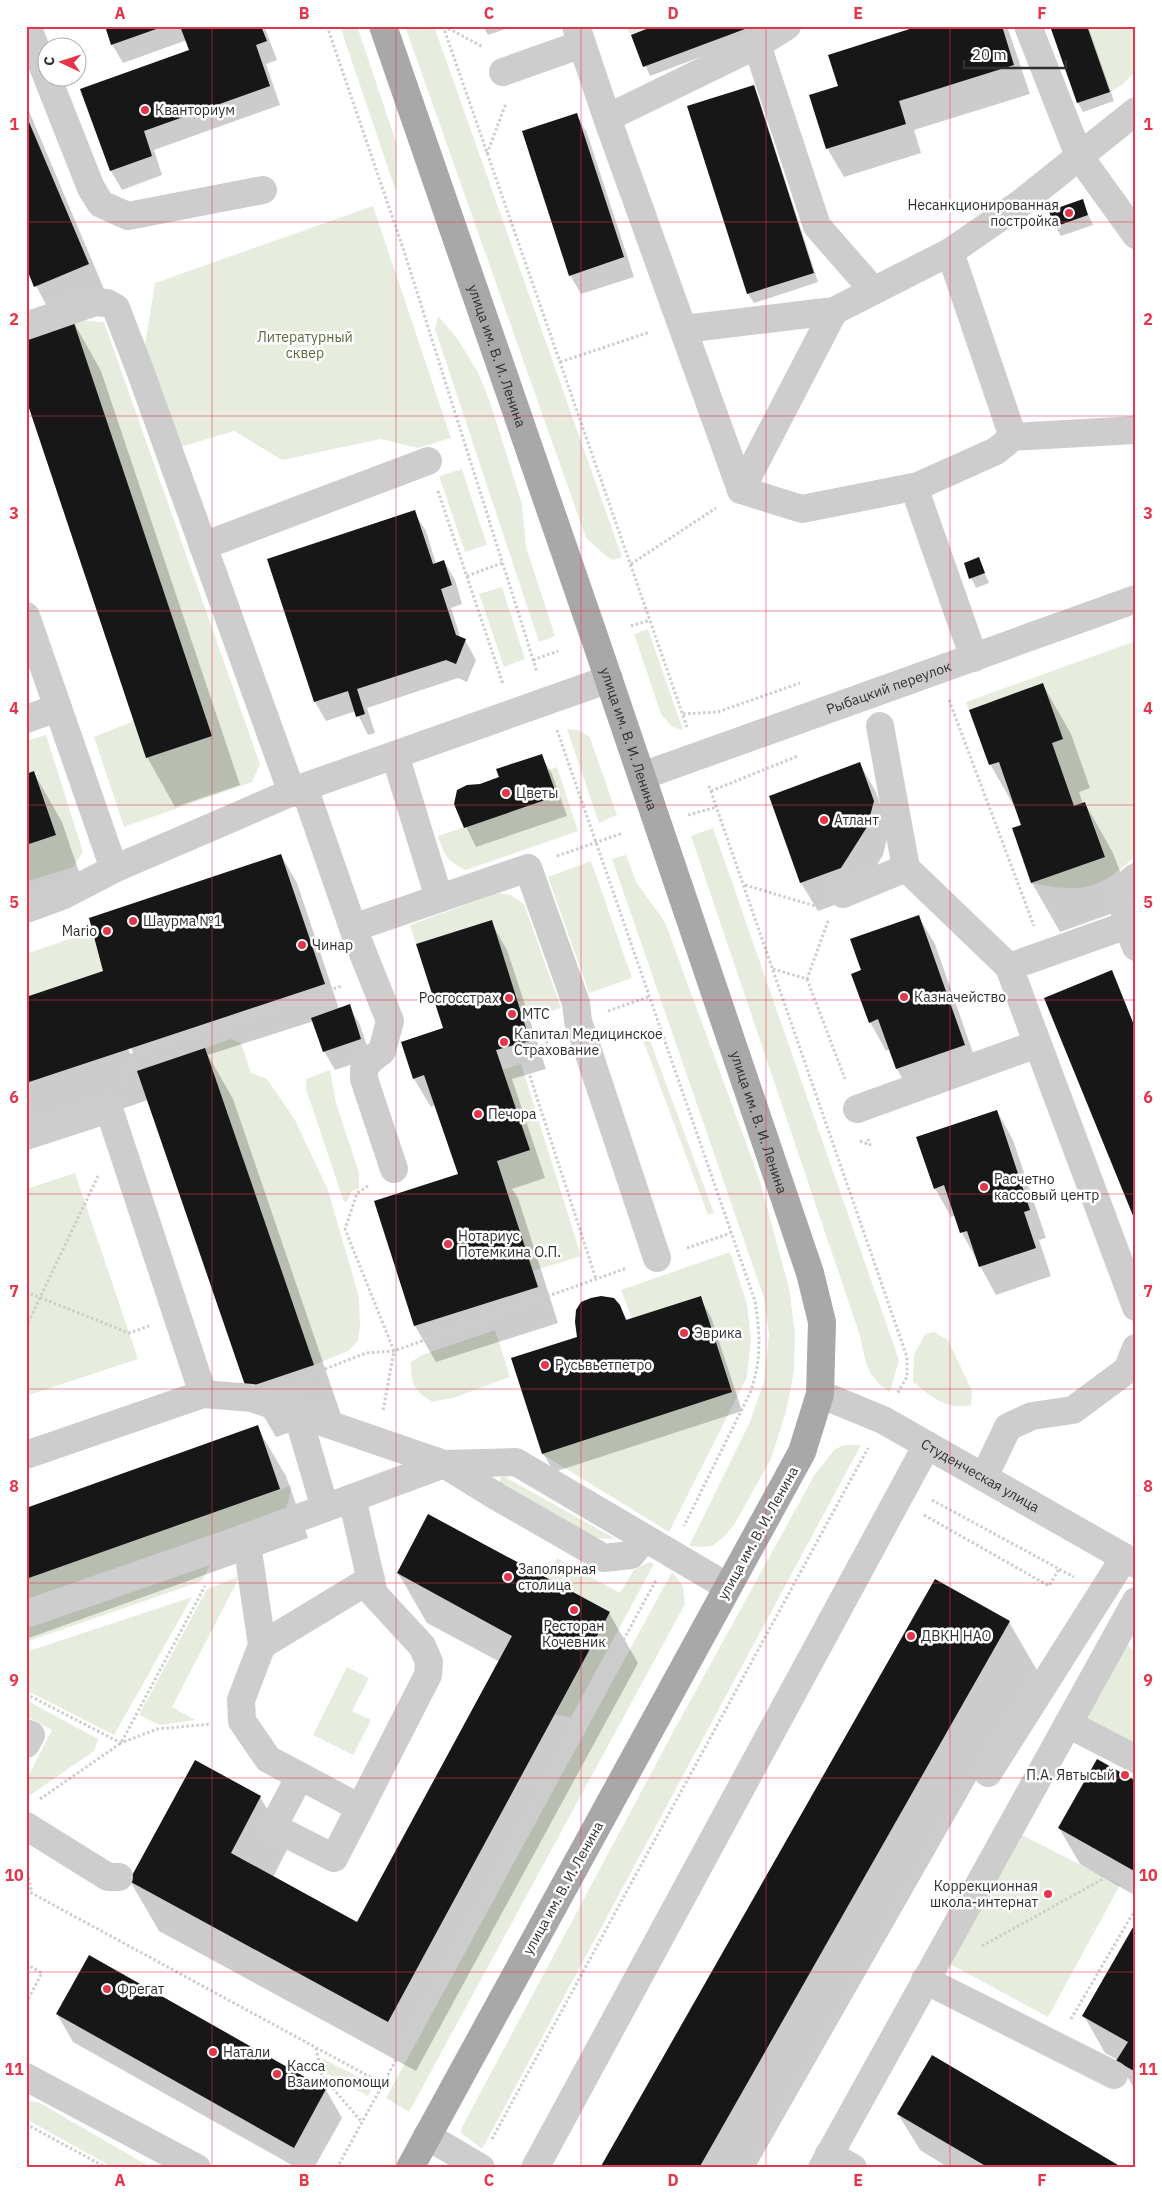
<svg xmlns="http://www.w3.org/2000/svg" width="1162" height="2194" viewBox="0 0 1162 2194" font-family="'IBM Plex Sans',sans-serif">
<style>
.green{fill:#e7edde}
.shadow{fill:#0003;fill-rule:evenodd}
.building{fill:#171717}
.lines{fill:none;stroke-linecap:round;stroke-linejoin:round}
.path{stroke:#cdcdcd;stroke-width:3;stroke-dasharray:2.5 2.5;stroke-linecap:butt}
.minor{stroke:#cdcdcd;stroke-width:28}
.major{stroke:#a8a8a8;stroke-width:28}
.grid{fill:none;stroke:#e4354c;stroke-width:1;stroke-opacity:0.55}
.poi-dot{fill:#e4354c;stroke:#fff;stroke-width:2}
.labels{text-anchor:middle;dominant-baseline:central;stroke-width:5;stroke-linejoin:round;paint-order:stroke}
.poi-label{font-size:14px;fill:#303030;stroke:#fff;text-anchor:start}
.park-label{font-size:14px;fill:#566c3d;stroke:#fff}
.street-label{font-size:14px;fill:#303030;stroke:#fff}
.neatline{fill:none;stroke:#e4354c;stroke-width:2}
.grid-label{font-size:16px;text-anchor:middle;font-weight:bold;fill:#e4354c}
</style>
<rect width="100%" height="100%" fill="#fff"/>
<!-- green -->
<g class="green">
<polygon points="340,26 357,26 397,145 396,192"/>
<polygon points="405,26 434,26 622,557 613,560 606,556 586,538"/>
<polygon points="625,26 654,26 631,35"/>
<polygon points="1087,26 1136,26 1136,71 1122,85 1110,92"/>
<polygon points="373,206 451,438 418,448 381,439 282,460 234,431 174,449 143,357 155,283"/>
<polygon points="438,316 456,337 478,372 490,402 522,504 526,547 555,636 539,642 435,329"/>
<polygon points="73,320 104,322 260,764 252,782 124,827 94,737 134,721 146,758 212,735"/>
<polygon points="462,469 487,545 465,552 439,476"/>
<polygon points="502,587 525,659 504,667 479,594"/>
<polygon points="648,629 683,730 672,727 661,714 634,634"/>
<path d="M1136,641V855C1099,891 1080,893 1031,883L1105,856L1086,802L1074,806L1052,743L1043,684L969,710L966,702Z"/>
<path d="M567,729C577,729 583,731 590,738L617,815L599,823Z"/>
<polygon points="46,735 83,852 73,867 26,882 26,845 56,834 35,771 26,774 26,741"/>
<path d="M557,767L578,831L466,870C447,862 444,854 438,836L556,796L548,770Z"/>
<path d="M713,828L899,1360L890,1392C866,1377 866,1362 860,1336L691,836Z"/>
<polygon points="626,855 636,882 665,922 760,1181 789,1288 795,1333 794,1372 786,1411 771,1459 734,1525 724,1537 712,1546 702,1547 689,1546 749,1424 764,1382 769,1334 764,1298 612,859"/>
<polygon points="591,861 632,978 589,993 548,877"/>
<polygon points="498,893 511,895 524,904 561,1008 524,1020 492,921 416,944 410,925"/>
<polygon points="92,931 103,971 26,997 26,954"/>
<polygon points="646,1030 714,1213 708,1215 640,1032"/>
<polygon points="231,1039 241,1043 251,1073 267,1079 295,1120 328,1190 359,1297 360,1325 358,1341 348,1351 314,1365 205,1048"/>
<polygon points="521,1064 581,1256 533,1271 497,1161 530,1150 503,1070"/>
<polygon points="330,1070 336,1103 359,1173 359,1188 351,1192 347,1202 344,1202 306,1089 306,1079"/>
<polygon points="75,1173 138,1359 26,1396 26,1189"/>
<polygon points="730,1252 747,1304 751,1339 747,1377 669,1532 542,1454 632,1318 621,1290"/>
<path d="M495,1330L510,1377L456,1397L433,1402C413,1391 411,1384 411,1362L422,1355Z"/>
<path d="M934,1332L948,1340L972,1391L971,1405C946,1411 931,1396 913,1382L914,1355L925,1334Z"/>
<polygon points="845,1445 861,1445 482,2149 461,2133 462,2127 672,1734 815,1474 835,1449"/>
<polygon points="501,1477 505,1477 616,1539 591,1538 497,1488"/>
<polygon points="292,1485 286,1509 26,1601 26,1579"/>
<polygon points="557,1558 620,1593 634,1570 649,1562 654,1564 571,1717 555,1715 610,1612 547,1578"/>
<polygon points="212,1560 202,1581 26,1642 26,1624"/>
<polygon points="672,1572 683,1586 685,1604 409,2112 386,2098"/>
<polygon points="237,1577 238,1580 172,1707 195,1720 160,1725 139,1715 207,1589"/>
<polygon points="192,1597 114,1735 26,1690 26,1652"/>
<polygon points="1119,1632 1136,1655 1136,1759 1068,1724"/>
<polygon points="347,1667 369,1678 352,1711 371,1720 353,1755 313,1735"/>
<polygon points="26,1700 98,1739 94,1751 26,1798 26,1780 52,1730 26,1716"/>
<polygon points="1020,1834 1120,1885 1048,2017 950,1964"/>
<polygon points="322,2058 373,2085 368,2096 324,2072"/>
<polygon points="30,2101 40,2103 152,2168 114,2168 26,2119 26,2103"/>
</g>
<!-- shadow -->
<g class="shadow">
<polygon points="106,26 264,26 277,60 266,64 280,105 154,150 162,175 122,190 111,171 82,90 191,51 187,40 123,63 112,44"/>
<polygon points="483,26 514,26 488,35"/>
<polygon points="658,26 783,26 650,76 633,36"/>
<polygon points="923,26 1007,26 1030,94 914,130 921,153 844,177 827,148 840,87"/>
<polygon points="1051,26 1088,26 1114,101 1083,112 1078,103"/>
<polygon points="753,87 758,96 818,282 754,303 748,294"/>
<polygon points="26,104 109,301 56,323 36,286 26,264"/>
<polygon points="576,114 587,133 634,277 581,294 570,275"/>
<polygon points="1082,201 1093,225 1061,236 1055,226"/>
<polygon points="73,321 101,371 240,785 175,807 147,757"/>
<polygon points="414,512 426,531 436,564 444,561 455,580 462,604 451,608 461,639 465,640 476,660 467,682 458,678 367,708 375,733 368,735 356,711 326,721 315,702 269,560"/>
<polygon points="978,559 989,583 976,588 965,564"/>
<polygon points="1043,685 1071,734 1090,788 1079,792 1083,804 1085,803 1113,853 1133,906 1060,932 1032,883 1013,829 1023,826 1018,813 990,764"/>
<polygon points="541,755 552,774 567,816 476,847 455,804 481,785 501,778"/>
<polygon points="860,764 876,792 889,830 883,855 857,897 818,911 801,883 771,797"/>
<polygon points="34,773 62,822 83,884 26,903 26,775"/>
<path d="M281,855L297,883L339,1009L349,1006L360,1025L371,1058L335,1070L324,1051L314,1021L208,1055L233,1099L341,1415L276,1437L247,1388L148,1100L26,1142V999L105,972ZM120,1024H123L133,1053L130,1054Z"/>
<polygon points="918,916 935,944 980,1073 913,1097 897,1069 890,1049 886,1051 870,1022 862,971"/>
<polygon points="491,922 507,950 546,1069 512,1079 545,1178 512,1189 518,1198 558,1323 436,1362 415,1326 376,1202 459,1174 436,1105 431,1107 414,1079 402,1043 444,1029"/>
<polygon points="997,1111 1013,1140 1046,1238 1039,1240 1051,1276 996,1295 962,1233 956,1215 951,1217 935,1188"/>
<polygon points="700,1298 711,1317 742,1411 554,1472 543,1453 578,1338 619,1306 628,1321"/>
<polygon points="257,1427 286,1476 308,1538 26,1639 26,1509"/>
<polygon points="398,1573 609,1613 638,1663 416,2071 159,1931 130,1881 260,1797 289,1846 273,1877 358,1923 500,1662 427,1623"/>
<polygon points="936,1580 1009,1622 1038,1672 755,2168 602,2168"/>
<polygon points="1136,1782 1136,1896 1080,1864 1059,1828"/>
<polygon points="1136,1924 1136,2092 1118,2060 1105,2053 1084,2016"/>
<polygon points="89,1957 326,2090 342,2118 314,2168 297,2168 73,2042 57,2014"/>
<polygon points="898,2114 1121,2168 949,2168 920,2150"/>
</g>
<!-- building -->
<g class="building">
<polygon points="105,26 162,26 162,27 111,45"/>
<polygon points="180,26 261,26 267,41 256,45 270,86 144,131 152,156 110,171 80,89 189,50"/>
<polygon points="654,26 753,26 643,67 631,35"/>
<polygon points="919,26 1002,26 1014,65 899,101 906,124 826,149 809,95 838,86 828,55"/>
<polygon points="1050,26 1087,26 1110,92 1077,103"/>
<polygon points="754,85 814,273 747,294 687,106"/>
<polygon points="577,113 624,257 569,276 522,131"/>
<polygon points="26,115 89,264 34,287 26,267"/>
<polygon points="1083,199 1088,215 1054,227 1049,211"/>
<polygon points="73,320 212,736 146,758 26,399 26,336"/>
<polygon points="415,510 433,564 444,560 452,585 441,589 456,635 466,639 456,664 446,660 357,689 365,714 356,717 348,691 314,702 267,559"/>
<polygon points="979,557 985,573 969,579 964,563"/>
<polygon points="1043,683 1063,739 1052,743 1074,806 1085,802 1105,857 1031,883 1012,828 1021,825 999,762 989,765 969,710"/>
<polygon points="542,754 557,796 464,828 454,804 457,790 467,785 480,784 499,777 496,769"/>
<polygon points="860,762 874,801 867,827 841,868 800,883 769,796"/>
<polygon points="34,771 56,835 26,845 26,774"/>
<polygon points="281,854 325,984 26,1083 26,997 103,971 89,918"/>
<polygon points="919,915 965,1045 896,1069 878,1019 869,1023 851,974 861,970 850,939"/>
<polygon points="492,920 530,1041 496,1050 530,1150 497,1161 538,1287 414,1326 374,1201 458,1174 424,1075 413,1079 401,1042 443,1028 416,944"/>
<polygon points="1112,970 1136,1030 1136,1223 1044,998"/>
<polygon points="350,1004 361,1039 323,1052 311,1018"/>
<polygon points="205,1048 314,1365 246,1388 137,1071"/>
<polygon points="997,1110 1030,1210 1024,1212 1036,1248 979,1267 967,1231 960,1233 944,1185 934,1189 916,1137"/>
<polygon points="601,1296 614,1298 620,1305 626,1320 701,1296 732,1392 542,1454 511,1358 577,1337 575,1322 576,1310 581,1302 591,1298"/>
<polygon points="258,1425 280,1489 26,1579 26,1508"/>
<polygon points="428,1514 610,1612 388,2022 129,1881 195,1760 261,1796 231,1853 357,1922 512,1636 397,1573"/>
<polygon points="935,1579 1010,1621 699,2168 600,2168"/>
<polygon points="1097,1759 1136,1781 1136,1872 1058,1828"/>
<polygon points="1136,1922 1136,2072 1116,2061 1128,2042 1082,2016"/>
<polygon points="89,1955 326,2089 294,2148 56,2014"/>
<polygon points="932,2055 1039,2118 1123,2168 989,2168 897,2114"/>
</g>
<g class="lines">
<!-- path -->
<g class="path">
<polyline points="327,26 404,251 537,672"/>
<polyline points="443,26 687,727"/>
<polyline points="444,26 483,47"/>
<polyline points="487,154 506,103"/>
<polyline points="560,362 650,332"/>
<polyline points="438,491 503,684"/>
<polyline points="631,564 716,508"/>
<polyline points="467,576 502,563"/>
<polyline points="631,626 650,620"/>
<polyline points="533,660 558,651"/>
<polyline points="949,700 1034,926"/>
<polyline points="683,714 718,712 800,683"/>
<path d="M557,730L755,1301C760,1336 762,1359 750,1393L684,1526"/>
<polyline points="709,786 907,1357 907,1377 897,1394"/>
<polyline points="711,791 798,756"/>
<polyline points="688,815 717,807"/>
<polyline points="557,856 623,833"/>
<polyline points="745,885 815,906"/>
<polyline points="773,969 807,979 828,921"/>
<polyline points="807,979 845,1079"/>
<polyline points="608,1011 648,997"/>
<polyline points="551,1038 525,1061 596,1279"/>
<polyline points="121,1081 133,1055 154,1046 342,986"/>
<polyline points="860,1141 870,1145 868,1139"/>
<polyline points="368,1186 357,1193 345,1229 394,1351 383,1411"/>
<polyline points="687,1248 731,1233"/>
<polyline points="26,1292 129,1333 149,1326"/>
<polyline points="26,1327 98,1176"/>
<polyline points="297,1380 366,1353 394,1351 627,1268"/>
<polyline points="932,1500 1074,1577"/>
<polyline points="924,1515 1049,1586 1059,1569"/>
<polyline points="26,1694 121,1743 157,1729 211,1724"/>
<polyline points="40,1799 121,1743 205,1586"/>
<polyline points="26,1868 32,1893"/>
<polyline points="26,1890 383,2084 337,2168"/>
<polyline points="982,1946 1112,1874 1136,1887"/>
<polyline points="26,1964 42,1973 26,2003"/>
<polyline points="1071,2019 1136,1908"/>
<polyline points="316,2048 322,2076 362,2122"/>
<polyline points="383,2084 656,1580"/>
<polyline points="26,2124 107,2168"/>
<polyline points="492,2139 868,1448"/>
<polyline points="750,2168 963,1791"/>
</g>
<!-- minor -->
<g class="minor">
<polyline points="27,26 91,188 101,204 128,216 263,190"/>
<polyline points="576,26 607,118 741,490 802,509 918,486 996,451 1013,437 1136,430"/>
<polyline points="1028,26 1079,156 1136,235"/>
<polyline points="757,45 817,226 873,290"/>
<polyline points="503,72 582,44"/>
<polyline points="607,118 757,45 787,26"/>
<polyline points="950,252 1013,437"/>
<polyline points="26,326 95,302 107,303 116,308 141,373 292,793"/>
<polyline points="684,329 834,311 950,252 1021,203 1136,111"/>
<polyline points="914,487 974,658"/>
<polyline points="741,490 834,311"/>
<polyline points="203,546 428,461"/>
<polyline points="26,616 114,869"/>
<polyline points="26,719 57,708"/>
<polyline points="395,755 439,898"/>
<path id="s1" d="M642,776L1136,599"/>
<polyline points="304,787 353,928 528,868 576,1003 578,1021 657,1258"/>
<polyline points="906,868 1009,967 1127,925 1136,947"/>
<polyline points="843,894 906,868 880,726"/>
<polyline points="26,909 64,895 114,869 304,787 609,679"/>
<path d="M1127,925C1124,907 1118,889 1136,877"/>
<polyline points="353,928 390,1021 382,1051 368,1062 364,1069 364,1079 394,1169"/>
<polyline points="1009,967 1136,1307"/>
<polyline points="857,1109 1037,1044"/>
<polyline points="26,1136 109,1109 203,1394 26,1455"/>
<polyline points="203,1394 252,1398 444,1464 516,1462 728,1587"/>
<path id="s2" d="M820,1394L883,1420L1136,1564"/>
<polyline points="297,1413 325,1508"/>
<polyline points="984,1477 1008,1427 1032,1416 1073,1410 1127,1370 1136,1348"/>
<polyline points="246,1537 262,1645 241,1700 242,1721 268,1759 360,1808 428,1675 429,1662 422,1646 374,1594 352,1498"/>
<polyline points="26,1614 228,1544 444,1464 496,1496 604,1558 631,1555 644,1538"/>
<polyline points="262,1645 371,1579"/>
<polyline points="1068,1724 1136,1601"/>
<polyline points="26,1733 31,1735 26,1744"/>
<polyline points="988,1773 1124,1558"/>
<polyline points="300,1776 273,1827 334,1858 360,1808"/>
<polyline points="26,1826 108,1877 119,1877"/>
<polyline points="925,1980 1114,2075"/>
<polyline points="26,2077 197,2168"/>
<polyline points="427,2136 481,2168"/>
<polyline points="829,2154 853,2168"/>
<polyline points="535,2168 927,1445"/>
<polyline points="822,2168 1068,1724 1136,1759"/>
</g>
<!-- major -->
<path class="major" id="s3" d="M383,26L595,639L810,1273L822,1322L820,1394L802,1452L410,2168"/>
</g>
<!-- grid -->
<path class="grid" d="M212,26V2168M396,26V2168M581,26V2168M766,26V2168M950,26V2168M26,222H1136M26,416H1136M26,611H1136M26,805H1136M26,1000H1136M26,1194H1136M26,1389H1136M26,1583H1136M26,1778H1136M26,1972H1136"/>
<!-- markers -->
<g class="poi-dot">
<circle cx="145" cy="110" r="5"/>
<circle cx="1069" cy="213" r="5"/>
<circle cx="506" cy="793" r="5"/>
<circle cx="824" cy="820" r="5"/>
<circle cx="133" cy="921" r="5"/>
<circle cx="107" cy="931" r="5"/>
<circle cx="302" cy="945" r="5"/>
<circle cx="904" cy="997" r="5"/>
<circle cx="509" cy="998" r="5"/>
<circle cx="512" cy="1014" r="5"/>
<circle cx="504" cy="1042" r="5"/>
<circle cx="478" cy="1114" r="5"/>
<circle cx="984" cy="1187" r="5"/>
<circle cx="448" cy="1244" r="5"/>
<circle cx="684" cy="1333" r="5"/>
<circle cx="545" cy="1365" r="5"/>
<circle cx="508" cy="1577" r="5"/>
<circle cx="574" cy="1610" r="5"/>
<circle cx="911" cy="1636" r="5"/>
<circle cx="1125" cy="1775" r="5"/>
<circle cx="1048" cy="1894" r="5"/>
<circle cx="107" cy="1989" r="5"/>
<circle cx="213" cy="2052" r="5"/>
<circle cx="277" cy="2074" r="5"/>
</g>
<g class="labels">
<!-- poi labels -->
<g class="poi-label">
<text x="155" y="110">Кванториум</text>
<text x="1059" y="205" text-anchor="end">Несанкционированная<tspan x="1059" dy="16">постройка</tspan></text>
<text x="516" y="793">Цветы</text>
<text x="834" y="820">Атлант</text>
<text x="143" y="921">Шаурма №1</text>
<text x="97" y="931" text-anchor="end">Mario</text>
<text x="312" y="945">Чинар</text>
<text x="914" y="997">Казначейство</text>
<text x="499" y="998" text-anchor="end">Росгосстрах</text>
<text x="522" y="1014">МТС</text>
<text x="514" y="1034">Капитал Медицинское<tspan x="514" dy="16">Страхование</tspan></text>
<text x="488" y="1114">Печора</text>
<text x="994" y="1179">Расчетно<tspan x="994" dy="16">кассовый центр</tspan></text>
<text x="458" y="1236">Нотариус<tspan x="458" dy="16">Потемкина О.П.</tspan></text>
<text x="694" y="1333">Эврика</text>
<text x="555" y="1365">Русьвьетпетро</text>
<text x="518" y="1569">Заполярная<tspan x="518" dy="16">столица</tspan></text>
<text x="574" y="1626" text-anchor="middle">Ресторан<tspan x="574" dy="16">Кочевник</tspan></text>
<text x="921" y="1636">ДВКН НАО</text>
<text x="1115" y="1775" text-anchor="end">П.А. Явтысый</text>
<text x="1038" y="1886" text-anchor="end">Коррекционная<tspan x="1038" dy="16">школа-интернат</tspan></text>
<text x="117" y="1989">Фрегат</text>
<text x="223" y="2052">Натали</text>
<text x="287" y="2066">Касса<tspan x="287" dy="16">Взаимопомощи</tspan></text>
</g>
<!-- park labels -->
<g class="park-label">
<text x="305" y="337">Литературный<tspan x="305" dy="16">сквер</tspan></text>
</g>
<!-- street labels -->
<g class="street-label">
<text stroke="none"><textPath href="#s3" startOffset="349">улица им. В. И. Ленина</textPath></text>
<text stroke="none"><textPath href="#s1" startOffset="262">Рыбацкий переулок</textPath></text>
<text stroke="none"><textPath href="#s3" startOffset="754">улица им. В. И. Ленина</textPath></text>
<text stroke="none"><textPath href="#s3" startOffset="1159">улица им. В. И. Ленина</textPath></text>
<text stroke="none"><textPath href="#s2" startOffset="180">Студенческая улица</textPath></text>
<text transform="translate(758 1533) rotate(-61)">улица им. В. И. Ленина</text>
<text transform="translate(563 1888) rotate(-61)">улица им. В. И. Ленина</text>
</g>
</g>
<!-- border -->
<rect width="1162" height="2194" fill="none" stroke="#ffffff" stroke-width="55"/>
<!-- north arrow -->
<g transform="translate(62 62) rotate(274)"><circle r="24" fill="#ffffff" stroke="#acacac"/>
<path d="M0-4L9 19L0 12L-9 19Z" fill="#e4354c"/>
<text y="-8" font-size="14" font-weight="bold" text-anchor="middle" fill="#303030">С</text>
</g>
<!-- scale -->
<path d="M964 60v8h102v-8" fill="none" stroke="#303030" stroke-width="2.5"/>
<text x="972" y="60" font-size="15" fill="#303030" stroke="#ffffff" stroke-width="4" paint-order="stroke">20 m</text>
<rect x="28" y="28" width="1106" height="2138" class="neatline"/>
<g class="grid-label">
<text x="120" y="19">A</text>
<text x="304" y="19">B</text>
<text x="489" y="19">C</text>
<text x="673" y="19">D</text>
<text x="858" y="19">E</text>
<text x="1042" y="19">F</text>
<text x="14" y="130">1</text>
<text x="1148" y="130">1</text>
<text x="14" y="325">2</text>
<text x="1148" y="325">2</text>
<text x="14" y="519">3</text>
<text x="1148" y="519">3</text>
<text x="14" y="714">4</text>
<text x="1148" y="714">4</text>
<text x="14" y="908">5</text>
<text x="1148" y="908">5</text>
<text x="14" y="1103">6</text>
<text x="1148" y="1103">6</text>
<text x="14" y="1297">7</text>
<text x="1148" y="1297">7</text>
<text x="14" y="1492">8</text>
<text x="1148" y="1492">8</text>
<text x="14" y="1686">9</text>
<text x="1148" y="1686">9</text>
<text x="14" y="1881">10</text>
<text x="1148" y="1881">10</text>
<text x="14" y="2075">11</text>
<text x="1148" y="2075">11</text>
<text x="120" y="2186">A</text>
<text x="304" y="2186">B</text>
<text x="489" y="2186">C</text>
<text x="673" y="2186">D</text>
<text x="858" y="2186">E</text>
<text x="1042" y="2186">F</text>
</g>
</svg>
